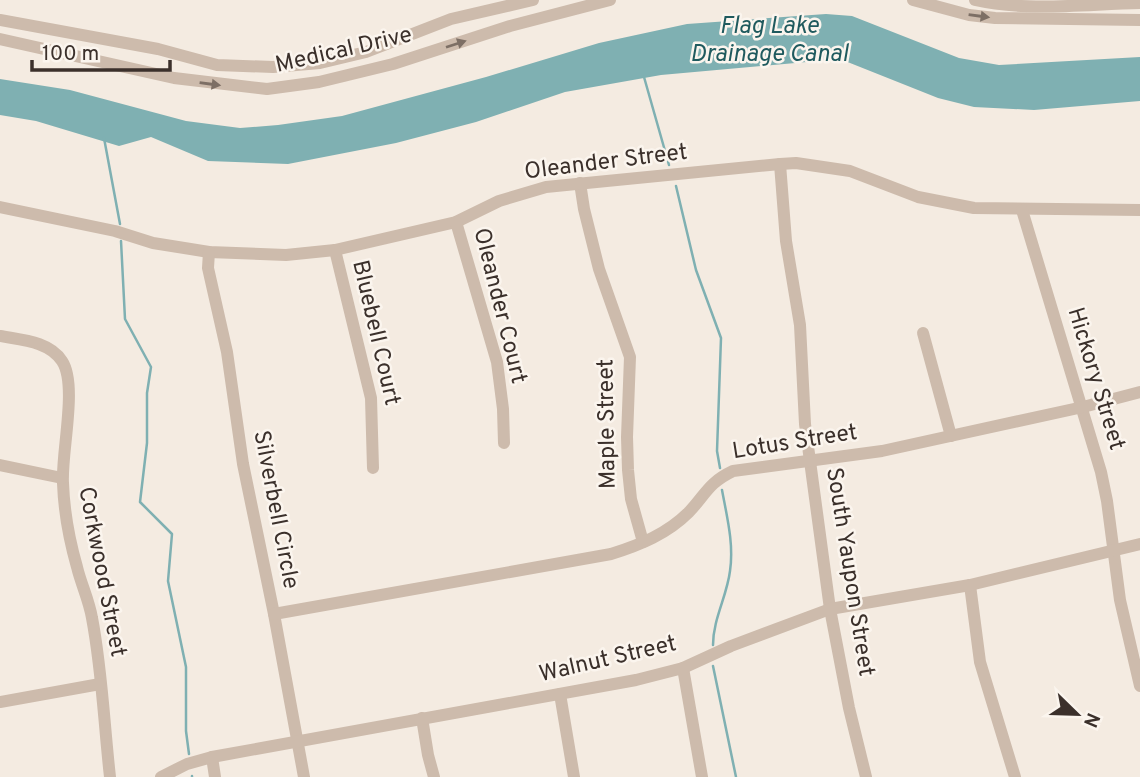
<svg xmlns="http://www.w3.org/2000/svg" width="1140" height="777" viewBox="0 0 1140 777" font-family="Overpass,sans-serif">
<style>
.water{fill:#7fb0b2}
.lines{fill:none;stroke-linecap:round;stroke-linejoin:round}
.stream{stroke:#7fb0b2;stroke-width:2.5}
.minor{stroke:#cdbbac;stroke-width:12}
.oneway{fill:#7d6f65}
.labels{text-anchor:middle;dominant-baseline:central;stroke-width:5;stroke-linejoin:round;paint-order:stroke}
.street-label{font-size:23px;fill:#3b302b;stroke:#fbf5ee}
.water-label{font-size:24px;font-style:italic;fill:#1f5a5e;stroke:#fbf5ee}
</style>
<rect width="100%" height="100%" fill="#f4ebe1"/>
<!-- water -->
<polygon class="water" points="826,14 852,16 959,58 999,65 1140,57 1140,101 1034,110 974,107 938,98 840,59 661,75 565,92 476,122 396,143 288,164 208,161 151,137 119,146 36,121 0,115 0,79 70,90 186,121 240,128 278,125 342,116 486,77 599,43 687,24"/>
<g class="lines">
<!-- stream -->
<g class="stream">
<polyline points="644,77 669,165"/>
<polyline points="104,138 120,224"/>
<polyline points="676,186 696,270 721,338 717,451 720,468"/>
<polyline points="121,241 125,319 151,367 147,393 147,443 140,502 172,534 168,581 186,667 186,731 189,754"/>
<path d="M713,645C713,619 727,596 730,571C734,544 727,517 722,490"/>
<polyline points="713,666 736,777"/>
<polyline points="192,776 192,777"/>
</g>
<!-- minor -->
<g class="minor">
<polyline points="913,0 969,15 995,18 1140,20"/>
<path d="M975,0C1028,12 1086,4 1140,3"/>
<polyline points="0,20 158,49 217,65 273,67 320,63 366,52 451,19 533,0"/>
<polyline points="0,39 174,78 267,89 319,82 393,64 510,26 610,0"/>
<polyline points="780,164 786,241 800,325 805,424 830,609 849,708 866,777"/>
<polyline points="580,183 584,209 599,269 630,357 627,437 628,470 631,499 643,542"/>
<polyline points="0,207 115,231 153,243 209,252 286,255 335,250 456,222 499,201 546,187 780,164 796,163 850,171 918,197 974,208 1140,210"/>
<polyline points="1022,210 1101,472 1107,501 1120,600 1140,686"/>
<polyline points="456,222 497,362 503,409 504,443"/>
<polyline points="335,250 371,398 373,468"/>
<polyline points="209,252 208,268 227,352 243,464 274,614 304,777"/>
<polyline points="923,333 951,436"/>
<path d="M0,336C21,340 49,341 62,361C78,385 61,453 63,483C64,511 69,539 77,567C81,584 89,600 92,618C102,670 104,724 110,777"/>
<polyline points="0,465 62,478"/>
<polyline points="970,585 980,662 1015,777"/>
<path d="M274,614L611,554C640,545 667,534 689,512C706,494 708,483 733,471L882,451L1083,407L1140,392"/>
<polyline points="683,668 702,777"/>
<polyline points="560,694 574,777"/>
<polyline points="0,702 100,684"/>
<polyline points="422,718 428,755 434,777"/>
<polyline points="212,757 215,777"/>
<polyline points="161,777 187,764 212,757 636,680 683,668 731,646 830,609 970,585 1140,544"/>
</g>
</g>
<!-- one-way arrows -->
<defs><path id="oneway-solid" d="M-6-.8H1V-3.2L6.5 0L1 3.2V.8H-6Z" transform="scale(1.75)"/></defs>
<g class="oneway">
<use href="#oneway-solid" transform="translate(979 16) rotate(8)"/>
<use href="#oneway-solid" transform="translate(456 44) rotate(-18)"/>
<use href="#oneway-solid" transform="translate(210 84) rotate(8)"/>
</g>
<g class="labels">
<!-- street labels -->
<g class="street-label">
<text transform="translate(344 51) rotate(-13)">Medical Drive</text>
<text transform="translate(606 163) rotate(-7)">Oleander Street</text>
<text transform="translate(499 306) rotate(76)">Oleander Court</text>
<text transform="translate(375 333) rotate(77)">Bluebell Court</text>
<text transform="translate(1095 379) rotate(73)">Hickory Street</text>
<text transform="translate(608 424) rotate(-91)">Maple Street</text>
<text transform="translate(795 443) rotate(-9)">Lotus Street</text>
<text transform="translate(275 510) rotate(79)">Silverbell Circle</text>
<text transform="translate(101 572) rotate(79)">Corkwood Street</text>
<text transform="translate(849 572) rotate(81)">South Yaupon Street</text>
<text transform="translate(608 660) rotate(-13)">Walnut Street</text>
</g>
<!-- water labels -->
<g class="water-label">
<text x="769" y="27">Flag Lake<tspan x="769" dy="28">Drainage Canal</tspan></text>
</g>
</g>
<!-- north arrow -->
<g transform="translate(1077 714) rotate(113)" stroke="#fbf5ee" stroke-width="5" paint-order="stroke">
<path d="M0-5L12 26L0 18L-12 26Z" fill="#3b302b"/>
<text y="-10" font-size="19" font-weight="bold" text-anchor="middle" fill="#3b302b">N</text>
</g>
<!-- scale -->
<path d="M32 60v10h138v-10" fill="none" stroke="#3b302b" stroke-width="3.5"/>
<text x="42" y="60" font-size="21" fill="#3b302b" stroke="#fbf5ee" stroke-width="5" paint-order="stroke">100 m</text>
</svg>
